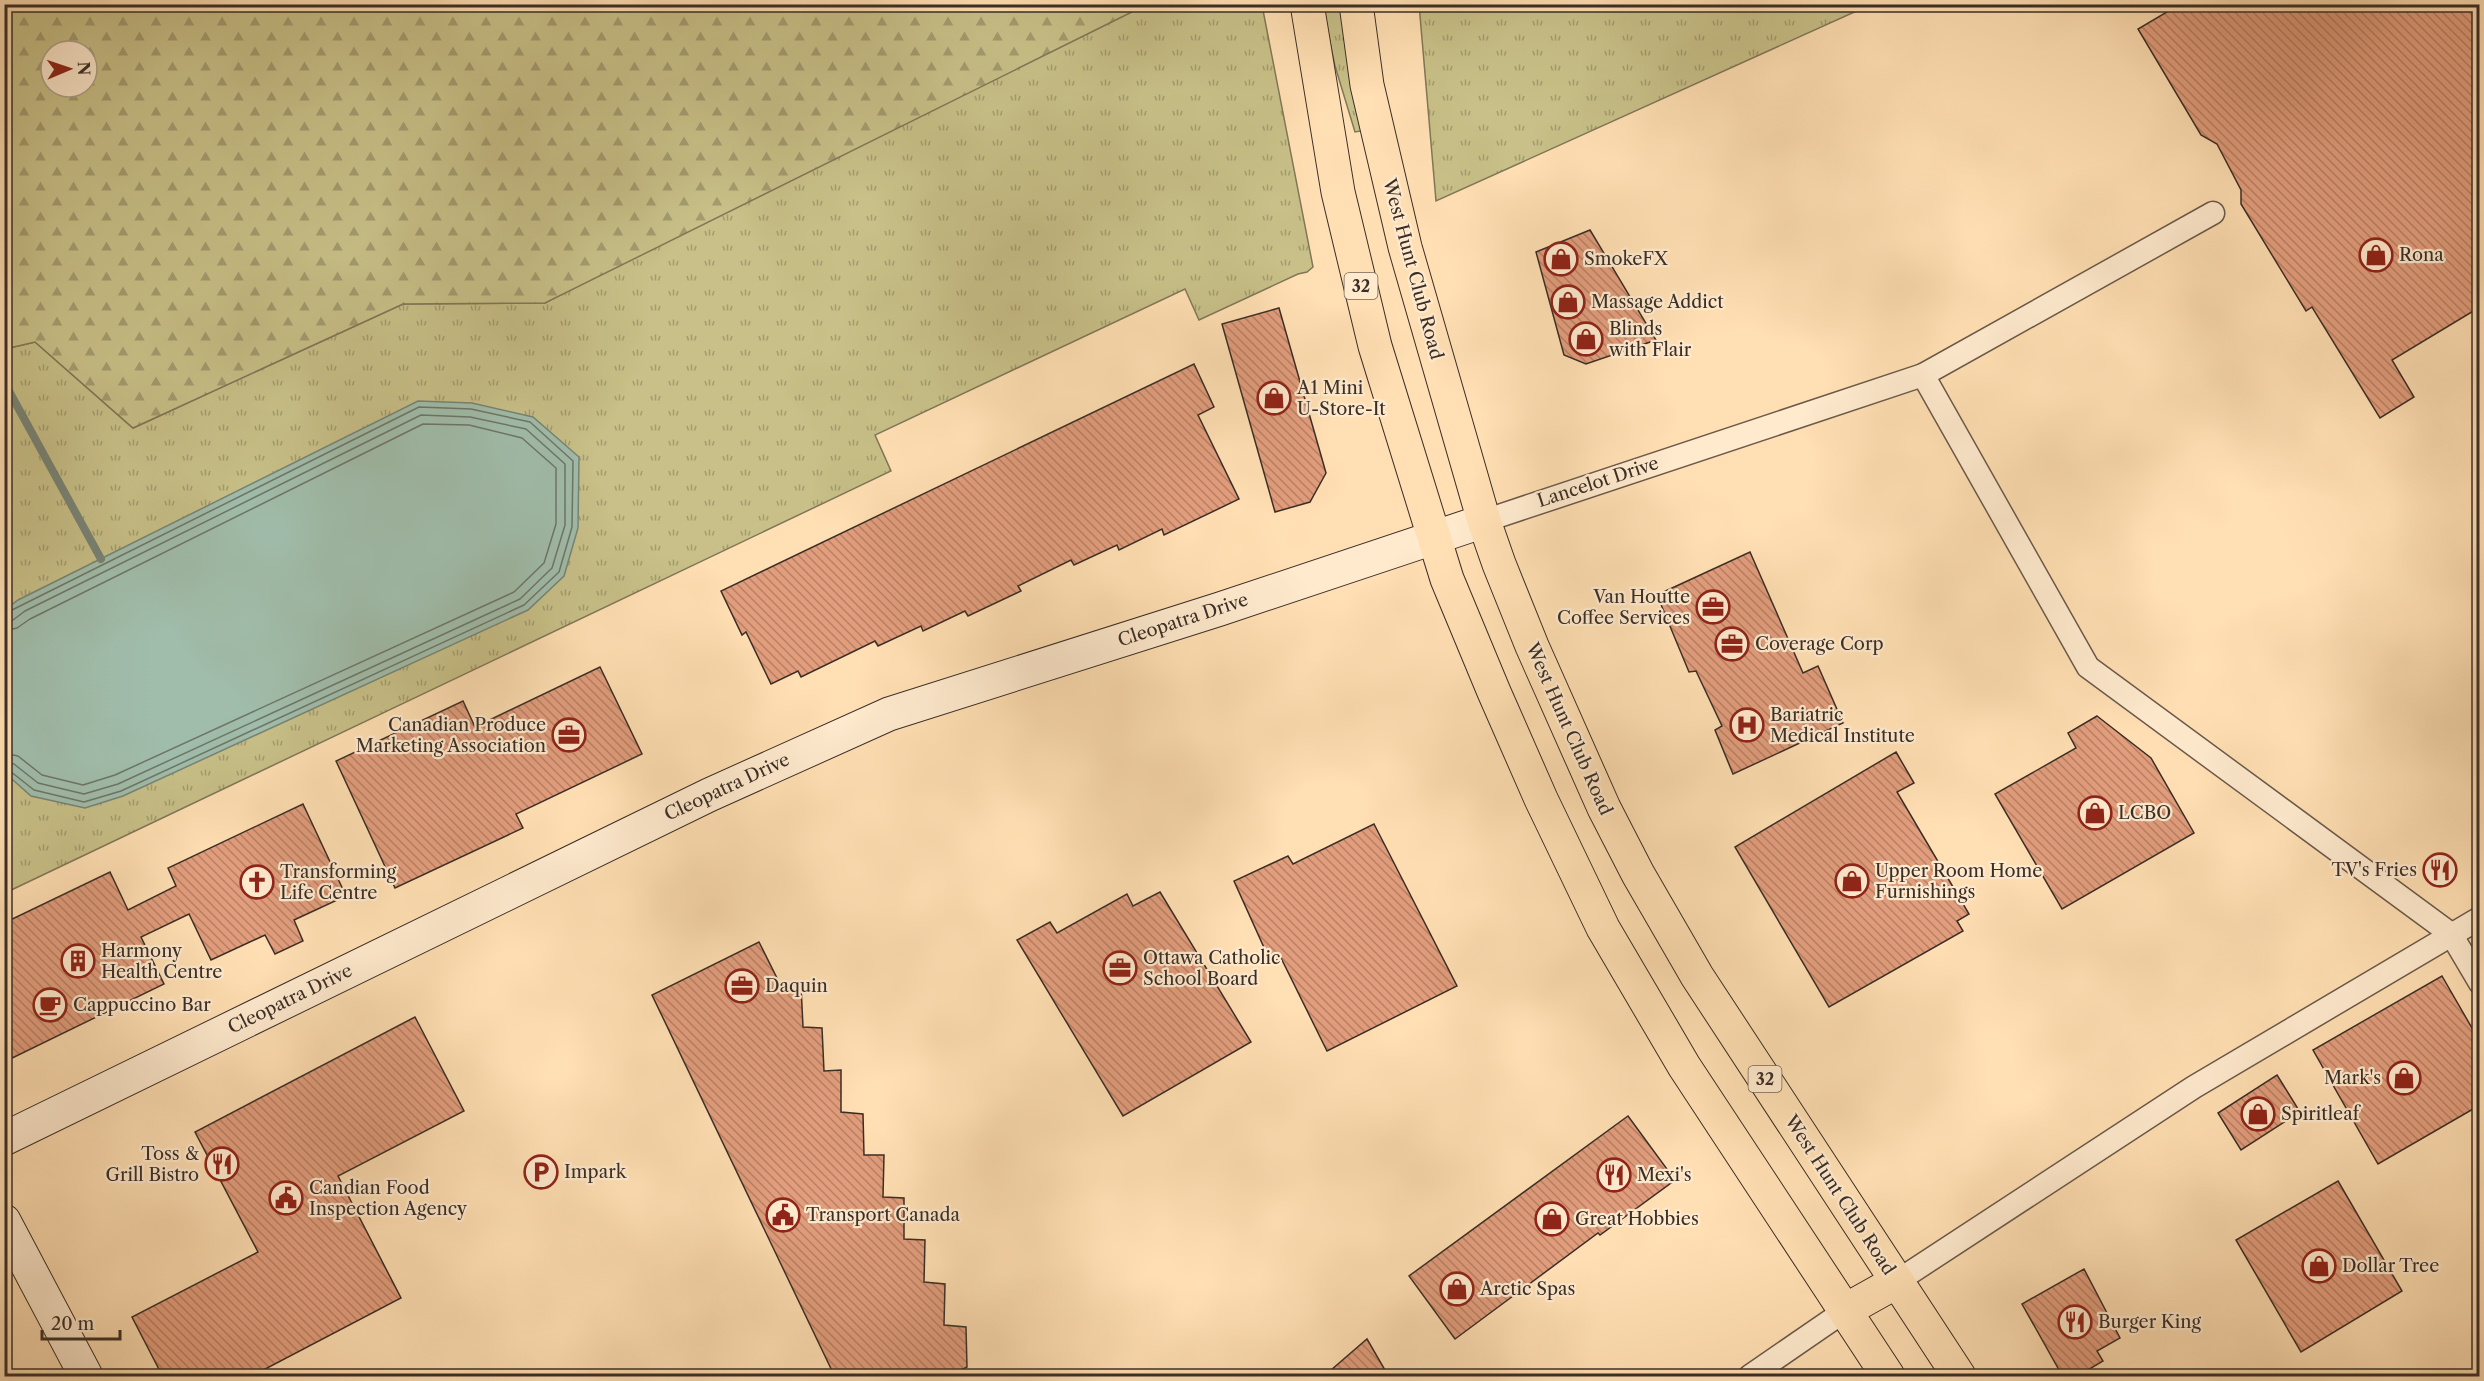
<svg xmlns="http://www.w3.org/2000/svg" width="2484" height="1381" viewBox="0 0 2484 1381" font-family="'Libre Caslon Text',serif">
<style>
.grass{fill:url(#grass-tufts);stroke:#817758;stroke-width:1.5}
.forest{fill:url(#forest-firs);stroke:#817758;stroke-width:1.5;fill-rule:evenodd}
.water{fill:#a0bdab;stroke:#778476;stroke-width:1.5}
.lines{fill:none;stroke-linecap:round;stroke-linejoin:round}
.shore{stroke:#6d7669;stroke-width:1.5}
.stream{stroke:#778476;stroke-width:8}
.building{fill:url(#building-back-hatch);stroke:#3a2e27;stroke-width:1.5}
.street-casing{stroke:#6b5a4a;stroke-width:25}
.secondary-casing{stroke:#3a2e27;stroke-width:35}
.primary-casing{stroke:#3a2e27;stroke-width:35}
.street{stroke:#ffeace;stroke-width:22}
.secondary{stroke:#ffeace;stroke-width:33}
.primary{stroke:#ffdfb3;stroke-width:33}
.labels{text-anchor:middle;dominant-baseline:central;stroke-width:4.5;stroke-linejoin:round;paint-order:stroke}
.shield{fill:#ffeace;stroke:#756659;stroke-width:1.5}
.shield-label{font-size:16px;font-weight:bold;fill:#3a2e27}
.poi-label{font-size:18px;fill:#3a2e27;stroke:#ffeace;text-anchor:start}
.street-label{font-size:18px;fill:#3a2e27;stroke:#ffeace}
</style>
<defs>
<pattern id="grass-tufts" width="24" height="20" patternUnits="userSpaceOnUse" patternTransform="scale(1.5)"><rect width="24" height="20" fill="#c8c088"/><path d="M3 7l-1-3M5 7V3M7 7l1-3M15 17l-1-3M17 17v-4M19 17l1-3" fill="none" stroke="#a39c6f"/></pattern>
<pattern id="forest-firs" width="22" height="20" patternUnits="userSpaceOnUse" patternTransform="scale(1.5)"><rect width="22" height="20" fill="#c8c088"/><path d="M5 1l3.5 6h-7zM16 11l3.5 6h-7z" fill="#a39c6f"/></pattern>
<pattern id="building-back-hatch" width="6" height="6" patternUnits="userSpaceOnUse" patternTransform="scale(1.5)"><rect width="6" height="6" fill="#e29d7c"/><path d="M-1 5l2 2M0 0l6 6M5-1l2 2" fill="none" stroke="#b88066"/></pattern>
</defs>
<rect width="100%" height="100%" fill="#ffdfb3"/>
<filter id="stains"><feTurbulence type="fractalNoise" baseFrequency=".00333" numOctaves="4"/><feColorMatrix values="0 0 0 0 .2 0 0 0 0 .09 0 0 0 0 .02 0 0 0 .5 -.17"/></filter>
<radialGradient id="worn" r=".72"><stop offset=".6" stop-color="#630" stop-opacity="0"/><stop offset="1" stop-color="#630" stop-opacity=".3"/></radialGradient>
<!-- grass -->
<g class="grass">
<polygon points="1419,4 1869,4 1870,5 1436,201"/>
<polygon points="1077,5 1262,5 1313,267 1307,272 1298,274 1199,320 1185,289 875,435 891,471 5,893 5,349 35,342 133,428 403,304 545,303"/>
<polygon points="1322,5 1340,5 1361,131 1355,132 1335,66"/>
</g>
<!-- forest -->
<path class="forest" d="M4,5L5,4L1146,5L545,303L403,304L133,428L35,342L5,349ZM51,51H87V87H51Z"/>
<!-- water -->
<polygon class="water" points="418,401 472,403 533,417 579,457 578,528 564,576 528,610 123,796 85,808 31,796 5,773 5,610 18,600"/>
<g class="lines">
<!-- shore -->
<g class="shore">
<polyline points="4,614 419,407 471,409 530,422 573,461 572,527 559,572 524,605 121,791 84,802 34,790 10,771 4,769"/>
<polyline points="4,622 13,620 25,611 421,415 470,417 526,429 565,464 565,525 552,568 520,599 118,784 84,794 38,783 14,764 4,762"/>
<polyline points="4,631 17,628 30,619 423,424 469,425 522,438 556,468 556,524 544,563 514,592 115,775 83,785 42,775 18,756 4,753"/>
</g>
<!-- stream -->
<polyline class="stream" points="4,382 101,559"/>
</g>
<!-- building -->
<g class="building">
<polygon points="2163,4 2480,4 2480,307 2392,360 2414,397 2380,418 2312,307 2306,311 2241,204 2241,190 2217,144 2201,135 2138,29 2167,12"/>
<polygon points="1590,230 1656,340 1586,364 1564,355 1536,252"/>
<polygon points="1279,308 1326,473 1310,502 1275,512 1222,324"/>
<polygon points="1194,364 1214,407 1198,415 1239,499 1164,535 1162,529 1119,550 1117,545 1074,565 1071,560 1018,586 1021,591 968,616 965,611 923,631 921,626 878,646 875,641 801,677 798,671 771,684 746,632 742,635 721,591"/>
<polygon points="1750,552 1803,673 1818,666 1843,723 1733,774 1715,730 1722,726 1696,671 1689,672 1657,595"/>
<polygon points="600,667 642,754 516,814 523,828 395,888 336,761 463,701 475,727"/>
<polygon points="2097,716 2151,758 2194,833 2062,909 1995,794 2076,748 2068,733"/>
<polygon points="1896,752 1914,783 1897,792 1969,914 1957,921 1963,931 1829,1007 1735,847"/>
<polygon points="303,804 346,896 294,920 303,941 275,954 265,935 211,960 189,914 141,937 164,984 4,1062 4,923 110,872 128,910 176,886 168,868"/>
<polygon points="1374,824 1457,986 1327,1051 1281,958 1271,963 1234,881 1288,856 1293,864"/>
<polygon points="1160,892 1251,1042 1123,1116 1017,940 1050,922 1057,933 1127,894 1133,906"/>
<polygon points="759,942 780,984 801,986 803,1027 822,1028 824,1071 841,1070 841,1112 863,1114 864,1155 884,1155 883,1197 904,1198 904,1239 925,1240 924,1282 945,1284 944,1325 966,1327 967,1367 948,1377 835,1377 652,995"/>
<polygon points="2442,976 2480,1042 2480,1105 2378,1164 2313,1050"/>
<polygon points="415,1017 464,1111 338,1176 401,1298 250,1377 163,1377 132,1317 258,1252 195,1132"/>
<polygon points="2277,1075 2300,1112 2241,1150 2218,1113"/>
<polygon points="1628,1116 1675,1180 1600,1235 1598,1233 1455,1339 1409,1276"/>
<polygon points="2338,1181 2402,1291 2301,1352 2236,1240"/>
<polygon points="2084,1269 2120,1338 2097,1351 2103,1361 2076,1377 2063,1377 2022,1304"/>
<polygon points="1367,1339 1389,1377 1323,1377"/>
</g>
<g class="lines">
<!-- street casing -->
<g class="street-casing">
<g id="street">
<polyline points="1923,375 2088,667 2451,934 2480,983"/>
<polyline points="1484,521 1923,375 2213,213"/>
<polyline points="1896,1282 2194,1087 2480,918"/>
<polyline points="1750,1376 1846,1310"/>
</g>
</g>
<!-- secondary casing -->
<g class="secondary-casing">
<g id="secondary">
<polyline points="4,1139 709,795 889,714 1220,609 1484,521"/>
<polyline points="4,1221 86,1376"/>
</g>
</g>
<!-- primary casing -->
<g class="primary-casing">
<g id="primary">
<polyline points="1307,4 1338,192 1375,346 1447,579 1494,692 1541,799 1603,928 1684,1066 1888,1376"/>
<polyline points="1356,4 1367,85 1405,247 1484,521 1499,564 1532,646 1604,808 1638,874 1697,976 1959,1376"/>
<polyline points="1846,1310 1896,1282"/>
</g>
</g>
<!-- street -->
<use href="#street" class="street"/>
<!-- secondary -->
<use href="#secondary" class="secondary"/>
<!-- primary -->
<use href="#primary" class="primary"/>
</g>
<!-- icons -->
<defs>
<g id="shop-ring" transform="scale(1.725)"><circle r="9.5" fill="#ffeace" stroke="#8f2418" stroke-width="1.5"/><path d="M-5-2.5h2.3a2.7 3.5 0 0 1 5.4 0H5L5.5 6h-11ZM-1.5-2.5h3a1.5 2.3 0 0 0-3 0Z" fill="#8f2418"/></g>
<g id="office-ring" transform="scale(1.725)"><circle r="9.5" fill="#ffeace" stroke="#8f2418" stroke-width="1.5"/><path d="M-6-3h4V-5.5h4V-3h4V5H-6ZM-1-4.5V-3h2v-1.5ZM-6 0V1H6V0Z" fill="#8f2418"/></g>
<g id="hospital-ring" transform="scale(1.725)"><circle r="9.5" fill="#ffeace" stroke="#8f2418" stroke-width="1.5"/><path d="M-5-5h3v3.5h4V-5h3V5h-3V1.5h-4V5h-3Z" fill="#8f2418"/></g>
<g id="restaurant-ring" transform="scale(1.725)"><circle r="9.5" fill="#ffeace" stroke="#8f2418" stroke-width="1.5"/><path d="M-5-6h1v4h1v-4h1v4h1v-4h1v5L-1.5 .5V6h-2V.5L-5-1ZM5-6V6H3V1.5H1.5Q1.5-4 5-6Z" fill="#8f2418"/></g>
<g id="church-ring" transform="scale(1.725)"><circle r="9.5" fill="#ffeace" stroke="#8f2418" stroke-width="1.5"/><path d="M-1.2-6h2.4v3.5h3.3v2.4h-3.3V6h-2.4V-.1h-3.3v-2.4h3.3Z" fill="#8f2418"/></g>
<g id="building-ring" transform="scale(1.725)"><circle r="9.5" fill="#ffeace" stroke="#8f2418" stroke-width="1.5"/><path d="M-4-6H4V6H1V3H-1V6H-4ZM-2.5-4.3h1.7v1.8h-1.7ZM.8-4.3h1.7v1.8H.8ZM-2.5-1h1.7V.8h-1.7ZM.8-1h1.7V.8H.8Z" fill="#8f2418"/></g>
<g id="cafe-ring" transform="scale(1.725)"><circle r="9.5" fill="#ffeace" stroke="#8f2418" stroke-width="1.5"/><path d="M-5.5-4.5H6V0H3Q3 3.5 0 3.5H-2.5Q-5.5 3.5-5.5 0ZM3-3.2v2h1.7v-2ZM-6 4.5H4V6H-6Z" fill="#8f2418"/></g>
<g id="parking-ring" transform="scale(1.725)"><circle r="9.5" fill="#ffeace" stroke="#8f2418" stroke-width="1.5"/><path d="M-3.5-5.5H1a3.5 3.5 0 0 1 0 7H-1V5.5H-3.5ZM-1-3.4V-.6H.8a1.4 1.4 0 0 0 0-2.8Z" fill="#8f2418"/></g>
<g id="civic-ring" transform="scale(1.725)"><circle r="9.5" fill="#ffeace" stroke="#8f2418" stroke-width="1.5"/><path d="M-.6-6.5H3V-4.5H.6V-3L4-1V1h2V6H-6V1h2V-1L-.6-3ZM-1.2 2.5V6h2.4V2.5Z" fill="#8f2418"/></g>
</defs>
<g fill-rule="evenodd">
<use href="#shop-ring" x="2376" y="255"/>
<use href="#shop-ring" x="1561" y="259"/>
<use href="#shop-ring" x="1568" y="302"/>
<use href="#shop-ring" x="1586" y="339"/>
<use href="#shop-ring" x="1274" y="398"/>
<use href="#office-ring" x="1713" y="607"/>
<use href="#office-ring" x="1732" y="644"/>
<use href="#hospital-ring" x="1747" y="725"/>
<use href="#office-ring" x="569" y="735"/>
<use href="#shop-ring" x="2095" y="813"/>
<use href="#restaurant-ring" x="2440" y="870"/>
<use href="#shop-ring" x="1852" y="881"/>
<use href="#church-ring" x="257" y="882"/>
<use href="#building-ring" x="78" y="961"/>
<use href="#office-ring" x="1120" y="968"/>
<use href="#office-ring" x="742" y="986"/>
<use href="#cafe-ring" x="50" y="1005"/>
<use href="#shop-ring" x="2404" y="1078"/>
<use href="#shop-ring" x="2258" y="1114"/>
<use href="#restaurant-ring" x="222" y="1164"/>
<use href="#parking-ring" x="541" y="1172"/>
<use href="#restaurant-ring" x="1614" y="1175"/>
<use href="#civic-ring" x="286" y="1198"/>
<use href="#civic-ring" x="783" y="1215"/>
<use href="#shop-ring" x="1552" y="1219"/>
<use href="#shop-ring" x="2319" y="1266"/>
<use href="#shop-ring" x="1457" y="1289"/>
<use href="#restaurant-ring" x="2075" y="1322"/>
</g>
<g class="labels">
<!-- shield labels -->
<g class="shield">
<rect x="1344.5" y="273" width="33" height="26" rx="4.5"/>
<rect x="1748.5" y="1066" width="33" height="26" rx="4.5"/>
</g>
<g class="shield-label">
<text x="1361" y="286">32</text>
<text x="1765" y="1079">32</text>
</g>
<!-- poi labels -->
<g class="poi-label">
<text x="2399" y="255">Rona</text>
<text x="1584" y="259">SmokeFX</text>
<text x="1591" y="302">Massage Addict</text>
<text x="1609" y="329">Blinds<tspan x="1609" dy="21">with Flair</tspan></text>
<text x="1297" y="388">A1 Mini<tspan x="1297" dy="21">U-Store-It</tspan></text>
<text x="1690" y="597" text-anchor="end">Van Houtte<tspan x="1690" dy="21">Coffee Services</tspan></text>
<text x="1755" y="644">Coverage Corp</text>
<text x="1770" y="715">Bariatric<tspan x="1770" dy="21">Medical Institute</tspan></text>
<text x="546" y="725" text-anchor="end">Canadian Produce<tspan x="546" dy="21">Marketing Association</tspan></text>
<text x="2118" y="813">LCBO</text>
<text x="2417" y="870" text-anchor="end">TV's Fries</text>
<text x="1875" y="871">Upper Room Home<tspan x="1875" dy="21">Furnishings</tspan></text>
<text x="280" y="872">Transforming<tspan x="280" dy="21">Life Centre</tspan></text>
<text x="101" y="951">Harmony<tspan x="101" dy="21">Health Centre</tspan></text>
<text x="1143" y="958">Ottawa Catholic<tspan x="1143" dy="21">School Board</tspan></text>
<text x="765" y="986">Daquin</text>
<text x="73" y="1005">Cappuccino Bar</text>
<text x="2381" y="1078" text-anchor="end">Mark's</text>
<text x="2281" y="1114">Spiritleaf</text>
<text x="199" y="1154" text-anchor="end">Toss &amp;<tspan x="199" dy="21">Grill Bistro</tspan></text>
<text x="564" y="1172">Impark</text>
<text x="1637" y="1175">Mexi's</text>
<text x="309" y="1188">Candian Food<tspan x="309" dy="21">Inspection Agency</tspan></text>
<text x="806" y="1215">Transport Canada</text>
<text x="1575" y="1219">Great Hobbies</text>
<text x="2342" y="1266">Dollar Tree</text>
<text x="1480" y="1289">Arctic Spas</text>
<text x="2098" y="1322">Burger King</text>
</g>
<!-- street labels -->
<g class="street-label">
<text transform="translate(1413 269) rotate(75)">West Hunt Club Road</text>
<text transform="translate(1598 482) rotate(-18)">Lancelot Drive</text>
<text transform="translate(1183 620) rotate(-18)">Cleopatra Drive</text>
<text transform="translate(1569 729) rotate(66)">West Hunt Club Road</text>
<text transform="translate(727 787) rotate(-25)">Cleopatra Drive</text>
<text transform="translate(290 999) rotate(-26)">Cleopatra Drive</text>
<text transform="translate(1840 1195) rotate(57)">West Hunt Club Road</text>
</g>
</g>
<!-- margin -->
<rect width="2484" height="1381" fill="none" stroke="#ffdfb3" stroke-width="24"/>
<rect x="6" y="6" width="2472" height="1369" fill="none" stroke="#3a2e27" stroke-width="3"/>
<rect x="12" y="12" width="2460" height="1357" fill="none" stroke="#3a2e27" stroke-width="1.5"/>
<!-- north arrow -->
<g transform="translate(69 69) rotate(88)"><circle r="28" fill="#ffeace" stroke="#b09f8b" stroke-width="1.5"/>
<path d="M0-4.5L10 22L0 15L-10 22Z" fill="#8f2418"/>
<text y="-9" font-size="16" font-weight="bold" text-anchor="middle" fill="#3a2e27">N</text>
</g>
<!-- scale -->
<path d="M42 1330v9h78v-9" fill="none" stroke="#3a2e27" stroke-width="3"/>
<text x="51" y="1330" font-size="18" fill="#3a2e27" stroke="#ffeace" stroke-width="4.5" paint-order="stroke">20 m</text>
<rect width="100%" height="100%" filter="url(#stains)"/>
<rect width="100%" height="100%" fill="url(#worn)"/>
</svg>
